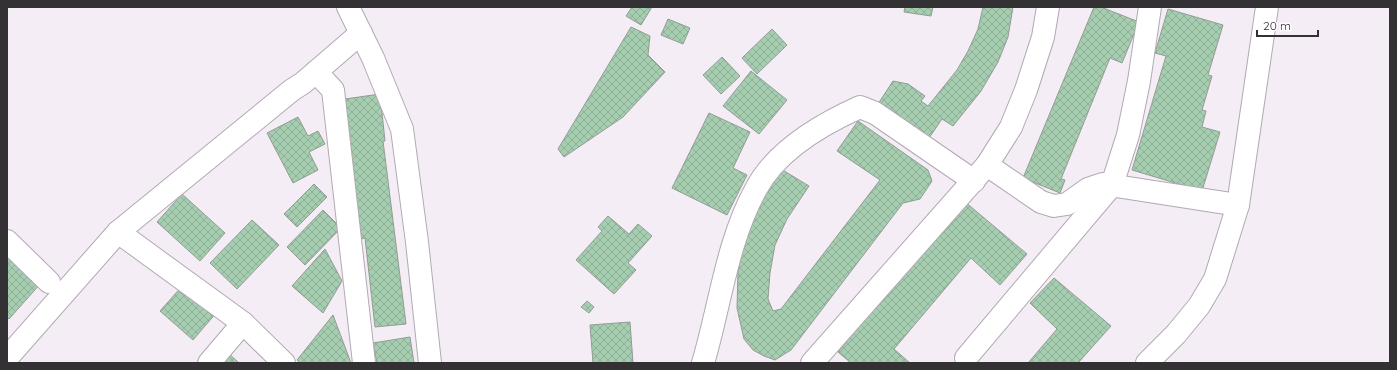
<svg xmlns="http://www.w3.org/2000/svg" width="1397" height="370" viewBox="0 0 1397 370" font-family="Quicksand,sans-serif">
<style>
.building{fill:url(#building-cross-hatch);stroke:#929c94}
.lines{fill:none;stroke-linecap:round;stroke-linejoin:round}
.minor-casing{stroke:#b1a9b3;stroke-width:24}
.minor{stroke:#fff;stroke-width:22}
</style>
<defs>
<pattern id="building-cross-hatch" width="8" height="8" patternUnits="userSpaceOnUse"><rect width="8" height="8" fill="#a5cdaf"/><path d="M0 0l8 8M0 8l8-8" fill="none" stroke="#8fb097"/></pattern>
</defs>
<rect width="100%" height="100%" fill="#f5edf6"/>
<!-- building -->
<g class="building">
<polygon points="632,7 652,7 641,25 626,16"/>
<polygon points="905,7 933,7 931,16 904,12"/>
<polygon points="983,7 1013,7 1008,37 998,62 981,91 953,126 942,119 929,138 878,104 893,81 908,84 925,96 921,101 928,106 957,70 968,51 978,29"/>
<polygon points="1094,7 1101,7 1139,22 1122,63 1110,58 1061,179 1065,180 1060,193 1023,178"/>
<polygon points="1168,9 1223,25 1208,75 1212,76 1202,110 1206,111 1202,127 1220,132 1202,191 1132,170 1166,56 1155,53"/>
<polygon points="668,19 690,28 683,44 661,35"/>
<polygon points="631,27 650,36 648,55 665,72 623,117 564,157 558,149"/>
<polygon points="772,29 787,45 757,74 742,58"/>
<polygon points="722,57 740,76 721,94 703,75"/>
<polygon points="751,71 787,100 759,134 723,106"/>
<polygon points="380,94 385,141 383,141 406,324 375,327 365,238 361,239 345,99"/>
<polygon points="709,113 750,132 733,168 747,175 727,215 672,188"/>
<polygon points="298,117 308,136 318,131 325,144 309,152 318,170 293,183 267,133"/>
<polygon points="858,121 928,170 932,181 920,199 903,203 791,350 775,360 764,356 753,350 744,339 737,308 738,272 743,244 758,207 781,169 809,186 787,219 775,245 770,273 768,299 773,311 781,309 880,180 837,151"/>
<polygon points="314,184 327,197 297,227 284,214"/>
<polygon points="182,194 225,233 200,261 157,222"/>
<polygon points="964,201 1027,254 1000,285 971,258 894,349 910,363 851,363 838,352"/>
<polygon points="323,210 341,228 305,265 287,247"/>
<polygon points="608,216 629,234 638,224 652,236 628,263 636,270 614,294 576,260 602,231 598,227"/>
<polygon points="252,220 279,245 237,289 210,263"/>
<polygon points="325,249 342,281 323,313 292,286"/>
<polygon points="7,253 41,283 9,319 7,317"/>
<polygon points="1054,278 1111,326 1078,363 1028,363 1057,329 1030,303"/>
<polygon points="184,284 217,312 193,340 160,311"/>
<polygon points="587,301 594,307 589,313 581,307"/>
<polygon points="333,315 351,363 300,363 297,360"/>
<polygon points="630,322 633,363 593,363 590,325"/>
<polygon points="410,337 414,363 377,363 373,343"/>
<polygon points="227,352 239,363 216,363"/>
</g>
<g class="lines">
<!-- minor casing -->
<g class="minor-casing">
<g id="minor">
<polyline points="348,7 373,58 402,129 417,242 430,363"/>
<polyline points="316,72 333,90 364,363"/>
<polyline points="987,165 1041,202 1054,206 1067,204 1088,189 1103,184 1238,205"/>
<polyline points="118,232 243,323 284,363"/>
<polyline points="7,241 49,282"/>
<polyline points="7,358 118,232 292,90 303,83 361,33"/>
<polyline points="966,358 1112,185 1128,135 1139,81 1150,7"/>
<polyline points="209,363 243,323"/>
<path d="M703,363C720,306 727,241 756,189C776,151 822,124 860,107L875,113L974,181"/>
<polyline points="812,363 987,165 1011,127 1026,90 1043,37 1048,7"/>
<polyline points="1147,363 1176,334 1199,306 1215,279 1238,205 1267,7"/>
</g>
</g>
<!-- minor -->
<use href="#minor" class="minor"/>
</g>
<!-- border -->
<rect width="1397" height="370" fill="none" stroke="#343135" stroke-width="16"/>
<!-- scale -->
<path d="M1257 30v6h61v-6" fill="none" stroke="#343135" stroke-width="2"/>
<text x="1263" y="30" font-size="12" fill="#343135" stroke="#fefcfe" stroke-width="3" paint-order="stroke">20 m</text>
</svg>
